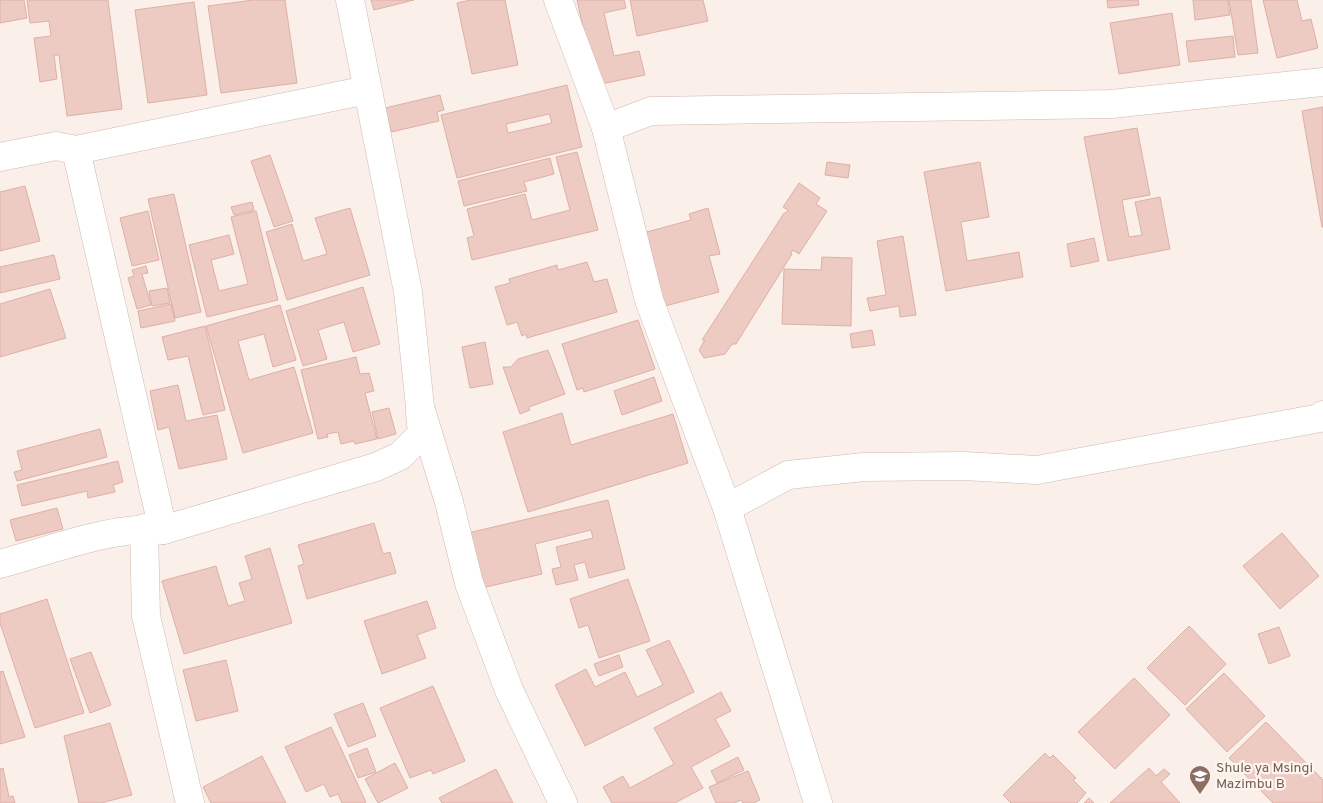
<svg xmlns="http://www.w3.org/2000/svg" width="1323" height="803" viewBox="0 0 1323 803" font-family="Overpass,sans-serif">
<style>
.building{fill:#edcbc3;stroke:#deafa5;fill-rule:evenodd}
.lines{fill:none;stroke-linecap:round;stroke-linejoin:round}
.minor-casing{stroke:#ceb9b3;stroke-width:29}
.minor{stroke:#fff;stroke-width:28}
.labels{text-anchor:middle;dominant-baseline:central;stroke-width:4.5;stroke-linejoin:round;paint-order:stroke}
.education-label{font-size:14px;fill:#785e54;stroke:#fdf5ef;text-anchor:start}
</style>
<rect width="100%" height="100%" fill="#faf0e9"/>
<!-- building -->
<g class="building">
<polygon points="0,0 24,0 27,18 0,23"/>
<polygon points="27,0 108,0 122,109 67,116 59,55 54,55 57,79 40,82 34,38 51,36 49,21 30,23"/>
<polygon points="253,0 285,0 297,83 221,93 208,6"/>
<polygon points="371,0 414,0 374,10"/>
<polygon points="470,0 505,0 518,65 472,74 457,3"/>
<polygon points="577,0 624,0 626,8 604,13 614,56 639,51 645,75 596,85"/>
<polygon points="630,0 703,0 708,21 637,36"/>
<polygon points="1107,0 1138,0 1139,5 1108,8"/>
<polygon points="1193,0 1228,0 1230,15 1195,20"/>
<polygon points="1229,0 1251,0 1258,53 1238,55"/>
<polygon points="1263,0 1297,0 1302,21 1311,19 1318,48 1277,58"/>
<polygon points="194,2 207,95 148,103 135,10"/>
<polygon points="1172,13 1180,65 1119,74 1110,23"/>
<polygon points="1233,36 1235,57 1189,62 1186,41"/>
<path d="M567,85L582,147L457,178L441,115ZM549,114L552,123L508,133L506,124Z"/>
<polygon points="440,95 444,110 437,112 439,121 391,132 385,108"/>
<polygon points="1323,107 1323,227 1322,227 1302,111"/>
<polygon points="1137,128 1150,195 1122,200 1129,237 1142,235 1135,202 1160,197 1170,249 1108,261 1084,137"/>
<polygon points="577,152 598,230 472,260 467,238 474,236 467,209 525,194 532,220 570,210 556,157"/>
<polygon points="270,155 293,221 274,227 251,161"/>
<polygon points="550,158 554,174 524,182 527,191 464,206 458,181"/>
<polygon points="827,162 850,165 848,178 825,175"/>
<polygon points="980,162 989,217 961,222 967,261 1019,252 1023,277 946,291 924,172"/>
<polygon points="799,183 820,198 816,204 827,211 799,254 793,250 791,253 792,254 736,344 732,344 725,354 704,358 699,350 705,340 702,340 784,213 786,213 788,210 783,207"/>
<polygon points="25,186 40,241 0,251 0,192"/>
<polygon points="174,194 201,312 175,318 148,199"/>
<polygon points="252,202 254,210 234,215 231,207"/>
<polygon points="350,208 370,275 287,300 266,232 292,224 303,261 327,254 315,218"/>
<polygon points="708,208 720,254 709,256 719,292 661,307 643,233 691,220 689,214"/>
<polygon points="148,211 159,260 132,266 120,218"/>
<polygon points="256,211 278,300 207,317 189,245 229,235 234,254 211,260 219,291 248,284 231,217"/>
<polygon points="903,236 916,315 900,317 899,306 870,311 867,298 886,295 877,241"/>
<polygon points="1094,238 1099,261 1071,267 1067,244"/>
<polygon points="54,255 60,279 0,293 0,267"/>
<polygon points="822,257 852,258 851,326 782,324 784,269 821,270"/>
<polygon points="587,262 594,282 607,279 617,312 527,338 526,334 522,336 517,322 507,325 495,287 510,283 509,279 557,265 558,270"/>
<polygon points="146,266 148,273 142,274 151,305 137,309 128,278 134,276 132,270"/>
<polygon points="363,287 380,344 353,352 344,322 318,330 327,359 303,366 286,311"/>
<polygon points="167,288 170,303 152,306 149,291"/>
<polygon points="50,289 66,338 0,357 0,304"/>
<polygon points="171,304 175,321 141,328 138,311"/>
<polygon points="280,305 296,360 273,367 264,334 238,341 249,380 294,367 313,433 243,453 206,326"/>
<polygon points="638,320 655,369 584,392 583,388 577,390 562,344"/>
<polygon points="205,326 225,410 203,415 188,356 168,360 162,337"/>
<polygon points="872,330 875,345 852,348 850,334"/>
<polygon points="485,342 493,384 470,388 462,347"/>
<polygon points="548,350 565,394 529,407 530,410 520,414 503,367 511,367 518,359"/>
<polygon points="356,357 360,374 369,373 374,391 365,393 377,439 355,444 354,441 341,444 338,432 327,434 328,437 318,439 301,370"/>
<polygon points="654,377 662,401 622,415 614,391"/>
<polygon points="178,385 186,421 217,415 227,459 179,469 169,427 158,430 150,391"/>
<polygon points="389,408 396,434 378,439 372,412"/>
<polygon points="562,413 571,445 673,414 688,463 528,512 503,432"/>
<polygon points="100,429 107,457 17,481 14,472 22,470 17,451"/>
<polygon points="118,461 123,482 113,485 115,492 88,498 87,491 22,506 17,485"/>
<polygon points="608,500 625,569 589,578 585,562 574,565 578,580 556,585 552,569 561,567 556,547 593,538 591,530 535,544 542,574 482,588 468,533"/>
<polygon points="57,508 63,529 16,541 10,520"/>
<polygon points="374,523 383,554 390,552 396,573 307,599 298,566 304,564 298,545"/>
<polygon points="1282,533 1319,576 1280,609 1243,566"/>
<polygon points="270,548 292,623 184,654 162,581 216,566 228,606 245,601 239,583 252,579 245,556"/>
<polygon points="628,579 650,641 599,658 588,625 579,628 570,599"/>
<polygon points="47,599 84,713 35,728 0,623 0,614"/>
<polygon points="427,601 436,628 417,635 426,658 382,674 364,621"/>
<polygon points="1189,626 1226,664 1185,705 1147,668"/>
<polygon points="1279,627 1290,656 1269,664 1258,634"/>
<polygon points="669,640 694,692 585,746 555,685 586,669 595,687 625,672 637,697 663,685 646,650"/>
<polygon points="91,652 111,705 90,713 70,659"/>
<polygon points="619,655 623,667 599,676 594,664"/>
<polygon points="226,660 238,711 196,721 183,670"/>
<polygon points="3,671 25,737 0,744 0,672"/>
<polygon points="1224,673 1265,716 1227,752 1186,709"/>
<polygon points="1134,678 1170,715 1115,769 1078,732"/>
<polygon points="433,686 465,761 433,774 431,770 410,778 380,708"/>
<polygon points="721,692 731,711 715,719 730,746 691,767 703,788 675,803 612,803 603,787 623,776 630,788 674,764 654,728"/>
<polygon points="363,703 376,736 348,747 334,714"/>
<polygon points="1266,722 1323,780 1323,803 1273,803 1229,758"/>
<polygon points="110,723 132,795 101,803 79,803 64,736"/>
<polygon points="331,727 366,802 364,803 342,803 338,794 330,797 324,784 306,792 285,747"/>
<polygon points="367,748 376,772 358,778 349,755"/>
<polygon points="1045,753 1050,758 1053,755 1076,778 1073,780 1086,793 1077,803 1011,803 1003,795"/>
<polygon points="262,756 286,803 211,803 203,787"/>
<polygon points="738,757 744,770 717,783 711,771"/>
<polygon points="395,763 408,788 378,803 365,779"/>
<polygon points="3,768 9,797 13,796 15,803 0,803 0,769"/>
<polygon points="1149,768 1156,776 1164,769 1170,774 1161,782 1180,803 1110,803"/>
<polygon points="496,769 513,803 442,803 439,798"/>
<polygon points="748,771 760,800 753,803 743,803 741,800 734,803 716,803 709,787"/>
<polygon points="1089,798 1094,803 1084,803"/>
</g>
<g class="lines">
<!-- minor casing -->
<g class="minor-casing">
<g id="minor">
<polyline points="350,0 408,292 420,407 449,502 469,583 509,690 563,803"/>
<polyline points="558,0 606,128 649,300 727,508 818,803"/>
<polyline points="606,128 651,111 1111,104 1323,82"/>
<polyline points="76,150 163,530"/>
<polyline points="0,157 56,146 76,150 367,90"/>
<polyline points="727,508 788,475 864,467 963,466 1037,470 1320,418 1323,415"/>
<polyline points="144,528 146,616 190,803"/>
<path d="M0,564C45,552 118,524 163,530L376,467L400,456L422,434L420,413"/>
</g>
</g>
<!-- minor -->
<use href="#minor" class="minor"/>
</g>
<!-- icons -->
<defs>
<g id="school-pin" transform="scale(1.125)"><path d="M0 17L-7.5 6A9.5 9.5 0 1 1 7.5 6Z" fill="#8d6e63" stroke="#fdf5ef"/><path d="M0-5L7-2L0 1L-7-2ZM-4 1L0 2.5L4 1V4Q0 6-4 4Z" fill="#fff"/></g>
</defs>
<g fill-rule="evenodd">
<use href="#school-pin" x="1200" y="776"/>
</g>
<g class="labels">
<!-- education labels -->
<g class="education-label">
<text x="1216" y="768">Shule ya Msingi<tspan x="1216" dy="16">Mazimbu B</tspan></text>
</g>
</g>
</svg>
